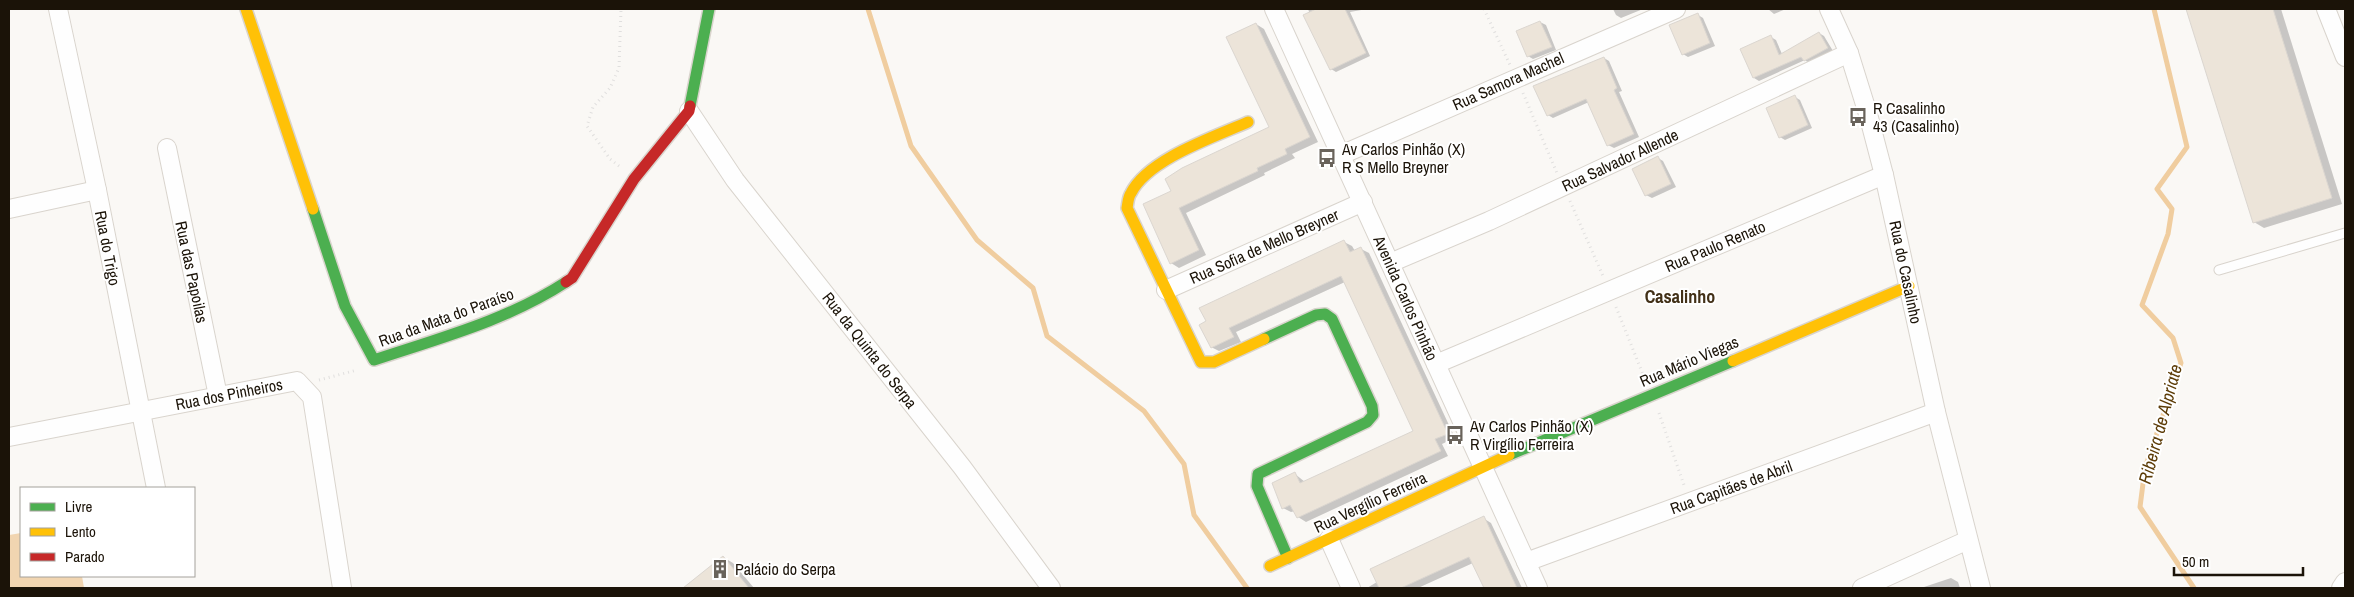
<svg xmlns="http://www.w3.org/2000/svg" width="2354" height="597" viewBox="0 0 2354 597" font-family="'Archivo Narrow',sans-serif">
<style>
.forest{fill:#f1d5b1}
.shadow{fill:#0003}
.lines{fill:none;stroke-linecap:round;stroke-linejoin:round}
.stream{stroke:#f0cd9f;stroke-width:5}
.building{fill:#ece4d9;stroke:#dbd6d0}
.lane-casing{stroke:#d9d4cd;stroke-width:11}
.street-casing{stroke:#d9d4cd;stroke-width:20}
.fast-casing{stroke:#d9d4cd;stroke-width:14}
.slow-casing{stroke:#d9d4cd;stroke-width:14}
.jam-casing{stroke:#d9d4cd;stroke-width:14}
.path{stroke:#e0dfde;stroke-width:3;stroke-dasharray:1 4;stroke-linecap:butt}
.lane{stroke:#fefefe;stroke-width:9}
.street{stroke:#fefefe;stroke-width:18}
.fast{stroke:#4caf50;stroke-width:11}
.slow{stroke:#ffc107;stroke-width:11}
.jam{stroke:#c62828;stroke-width:11}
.labels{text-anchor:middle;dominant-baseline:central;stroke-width:4;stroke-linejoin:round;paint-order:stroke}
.street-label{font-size:16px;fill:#1b1308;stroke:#fff}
.poi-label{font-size:16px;fill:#1b1308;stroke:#fff;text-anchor:start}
.neighbourhood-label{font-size:18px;font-weight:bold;fill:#423017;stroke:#fff}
.water-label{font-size:18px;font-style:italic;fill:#5d3c07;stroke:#fff}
</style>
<rect width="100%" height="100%" fill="#faf8f5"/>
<!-- forest -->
<polygon class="forest" points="21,533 21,576 82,576 84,588 9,588 9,535"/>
<!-- shadow -->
<g class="shadow">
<polygon points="1308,9 1367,9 1350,12 1370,56 1336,72 1331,69"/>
<polygon points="1613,9 1643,9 1621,18 1616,15"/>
<polygon points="1768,9 1786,9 1774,14"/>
<polygon points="2187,9 2281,9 2342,204 2264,228 2254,222"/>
<polygon points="1698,15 1703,18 1715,46 1688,57 1683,54"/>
<polygon points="1540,22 1546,25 1556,50 1533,59 1528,56"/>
<polygon points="1256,24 1264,29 1318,142 1292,154 1295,158 1264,173 1265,175 1186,213 1206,255 1179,268 1171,263 1172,191 1270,127"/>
<polygon points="1819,33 1824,36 1833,51 1810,64 1805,60 1759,81 1754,78 1771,37 1776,40 1782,54"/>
<polygon points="1604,58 1609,61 1622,91 1619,92 1639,137 1614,148 1608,145 1589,102 1553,118 1548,115"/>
<polygon points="1795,97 1800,100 1812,128 1785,140 1780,137"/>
<polygon points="1658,158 1663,161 1676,187 1652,198 1646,195"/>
<polygon points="1344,242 1352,246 1355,251 1361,249 1369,253 1455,438 1442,444 1448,456 1306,522 1298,517 1295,511 1291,512 1283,508 1295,474 1305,482 1415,431 1345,282 1236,332 1241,342 1219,351 1211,347 1201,325"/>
<polygon points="1483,518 1491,523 1522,588 1485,588 1473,563 1418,588 1367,588"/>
<polygon points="723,557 733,563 754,588 696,588 692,583"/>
<polygon points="1951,578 1958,582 1960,588 1921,588"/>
</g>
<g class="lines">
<!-- stream -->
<g class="stream">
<polyline points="868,9 911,146 977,240 1033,288 1047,336 1144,411 1184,464 1194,515 1247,588"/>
<polyline points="2154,9 2187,147 2157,189 2172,209 2168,234 2142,305 2173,338 2181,363 2145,468 2140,507 2194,588"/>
</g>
</g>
<!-- building -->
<g class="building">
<polygon points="1316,9 1345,9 1366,53 1330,70 1303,15"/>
<polygon points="2186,9 2273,9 2332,198 2253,223"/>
<polygon points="1698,13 1710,43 1682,55 1669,25"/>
<polygon points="1540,21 1552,47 1527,57 1516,31"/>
<polygon points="1256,23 1310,137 1285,149 1287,154 1257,168 1258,171 1179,208 1199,250 1170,264 1143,204 1171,191 1165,179 1182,168 1269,127 1226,37"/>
<polygon points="1819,32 1828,48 1804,61 1801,57 1753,78 1740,49 1771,35 1779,55"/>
<polygon points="1604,57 1617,88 1614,90 1634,134 1607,146 1586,99 1547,116 1533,86"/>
<polygon points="1795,95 1808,125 1779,138 1766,108"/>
<polygon points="1658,156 1671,184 1645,196 1632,169"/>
<polygon points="1344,240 1350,252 1361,247 1448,434 1435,439 1441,451 1297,518 1290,505 1282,509 1272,483 1295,472 1300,483 1413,431 1341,276 1229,328 1234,337 1211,348 1199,325 1206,321 1199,308"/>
<polygon points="1484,516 1517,588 1484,588 1469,557 1401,588 1379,588 1370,569"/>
<polygon points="723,556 749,588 683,588"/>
</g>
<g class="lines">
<!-- lane casing -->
<g class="lane-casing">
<polyline id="lane" points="2219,270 2345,233"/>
</g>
<!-- street casing -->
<g class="street-casing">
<g id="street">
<polyline points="58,9 97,190 156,488"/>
<polyline points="1274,9 1538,588"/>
<polyline points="1829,9 1849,53 1868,114 1884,175 1936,412 1981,588"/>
<polyline points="2326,9 2345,57"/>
<polyline points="689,111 735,180 962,467 1051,588"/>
<polyline points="167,148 218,396"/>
<polyline points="1341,155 1676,9"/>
<polyline points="9,209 97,190"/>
<polyline points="1390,263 1489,221 1849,53"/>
<polyline points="1166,290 1363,202"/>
<polyline points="1436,364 1884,175"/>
<polyline points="9,437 297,381 312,397 342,588"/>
<polyline points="1329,539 1351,588"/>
<polyline points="1526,562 1936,412"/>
<polyline points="1862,588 1968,540"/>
<polyline points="2341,588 2345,582"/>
</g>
</g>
<!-- fast casing -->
<g class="fast-casing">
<g id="fast">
<polyline points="690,106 709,9"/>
<path d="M313,209L345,306L374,360C440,338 508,320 566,282"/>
<polyline points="1264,339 1316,315 1325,314 1332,319 1372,406 1373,415 1367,422 1258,474 1257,486 1288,558"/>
<polyline points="1509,455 1733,361"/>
</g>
</g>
<!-- slow casing -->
<g class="slow-casing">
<g id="slow">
<polyline points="246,9 313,209"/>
<path d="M1248,122C1214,137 1148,159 1131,193C1128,197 1128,203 1127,208L1201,362H1214L1264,339"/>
<polyline points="1733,361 1909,286"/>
<polyline points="1270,566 1509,455"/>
</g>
</g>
<!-- jam casing -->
<g class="jam-casing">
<polyline id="jam" points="566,282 572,278 634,179 689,111 690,106"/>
</g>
<!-- path -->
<g class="path">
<polyline points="1484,9 1510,65"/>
<polyline points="1523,93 1557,173"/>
<polyline points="619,166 610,159 587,126 593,107 610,88 619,68 621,9"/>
<polyline points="1570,201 1603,276"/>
<polyline points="1616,307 1644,377"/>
<polyline points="319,380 357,370"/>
<polyline points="1659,413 1685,488"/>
</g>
<!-- lane -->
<use href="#lane" class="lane"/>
<!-- street -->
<use href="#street" class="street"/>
<!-- fast -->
<use href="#fast" class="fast"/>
<!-- slow -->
<use href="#slow" class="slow"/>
<!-- jam -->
<use href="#jam" class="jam"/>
</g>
<!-- icons -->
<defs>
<g id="bus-bare" transform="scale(1.5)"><path d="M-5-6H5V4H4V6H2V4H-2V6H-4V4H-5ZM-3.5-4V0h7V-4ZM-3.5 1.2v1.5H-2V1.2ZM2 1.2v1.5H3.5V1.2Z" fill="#69635b" stroke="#fff" stroke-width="2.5" paint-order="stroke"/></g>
<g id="building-bare" transform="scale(1.5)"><path d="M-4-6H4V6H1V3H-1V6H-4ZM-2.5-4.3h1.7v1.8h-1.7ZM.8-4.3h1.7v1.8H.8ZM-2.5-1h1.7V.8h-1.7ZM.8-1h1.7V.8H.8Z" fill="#69635b" stroke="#fff" stroke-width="2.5" paint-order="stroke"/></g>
</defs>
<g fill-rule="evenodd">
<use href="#bus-bare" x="1858" y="117"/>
<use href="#bus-bare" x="1327" y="158"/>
<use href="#bus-bare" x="1455" y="435"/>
<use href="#building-bare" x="720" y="569"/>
</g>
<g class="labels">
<!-- street labels -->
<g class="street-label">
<text transform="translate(1508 81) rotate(-24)">Rua Samora Machel</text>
<text transform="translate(1620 160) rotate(-25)">Rua Salvador Allende</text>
<text transform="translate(1264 246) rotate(-24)">Rua Sofia de Mello Breyner</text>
<text transform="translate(1715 246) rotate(-23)">Rua Paulo Renato</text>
<text transform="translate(108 248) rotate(79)">Rua do Trigo</text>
<text transform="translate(192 272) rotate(78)">Rua das Papoilas</text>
<text transform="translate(1906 272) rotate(78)">Rua do Casalinho</text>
<text transform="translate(1406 298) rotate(66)">Avenida Carlos Pinhão</text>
<text transform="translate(446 317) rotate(-20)">Rua da Mata do Paraíso</text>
<text transform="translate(870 350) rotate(52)">Rua da Quinta do Serpa</text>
<text transform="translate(1689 361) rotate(-23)">Rua Mário Viegas</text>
<text transform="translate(229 394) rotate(-11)">Rua dos Pinheiros</text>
<text transform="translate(1731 487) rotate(-20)">Rua Capitães de Abril</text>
<text transform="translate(1370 502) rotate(-25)">Rua Vergílio Ferreira</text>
</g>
<!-- poi labels -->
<g class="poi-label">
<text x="1873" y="108">R Casalinho<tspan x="1873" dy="18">43 (Casalinho)</tspan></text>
<text x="1342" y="149">Av Carlos Pinhão (X)<tspan x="1342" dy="18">R S Mello Breyner</tspan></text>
<text x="1470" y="426">Av Carlos Pinhão (X)<tspan x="1470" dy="18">R Virgílio Ferreira</tspan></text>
<text x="735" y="569">Palácio do Serpa</text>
</g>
<!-- neighbourhood labels -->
<g class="neighbourhood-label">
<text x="1680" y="296">Casalinho</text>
</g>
<!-- water labels -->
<g class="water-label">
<text transform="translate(2160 424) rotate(-75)">Ribeira de Alpriate</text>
</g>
</g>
<!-- border -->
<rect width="2354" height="597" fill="none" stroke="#1b1308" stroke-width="20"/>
<!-- legend -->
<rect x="20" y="487" width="175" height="90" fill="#ffffff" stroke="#a4a19c"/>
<rect x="30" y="503" width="25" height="8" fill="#4caf50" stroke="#a4a19c"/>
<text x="65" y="512" font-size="15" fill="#1b1308">Livre</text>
<rect x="30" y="528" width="25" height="8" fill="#ffc107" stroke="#a4a19c"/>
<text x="65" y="537" font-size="15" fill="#1b1308">Lento</text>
<rect x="30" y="553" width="25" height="8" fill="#c62828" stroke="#a4a19c"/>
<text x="65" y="562" font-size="15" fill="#1b1308">Parado</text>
<!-- scale -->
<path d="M2174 567v8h129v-8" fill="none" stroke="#1b1308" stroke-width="2.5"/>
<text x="2182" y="567" font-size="15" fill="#1b1308" stroke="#ffffff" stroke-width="4" paint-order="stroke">50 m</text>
</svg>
